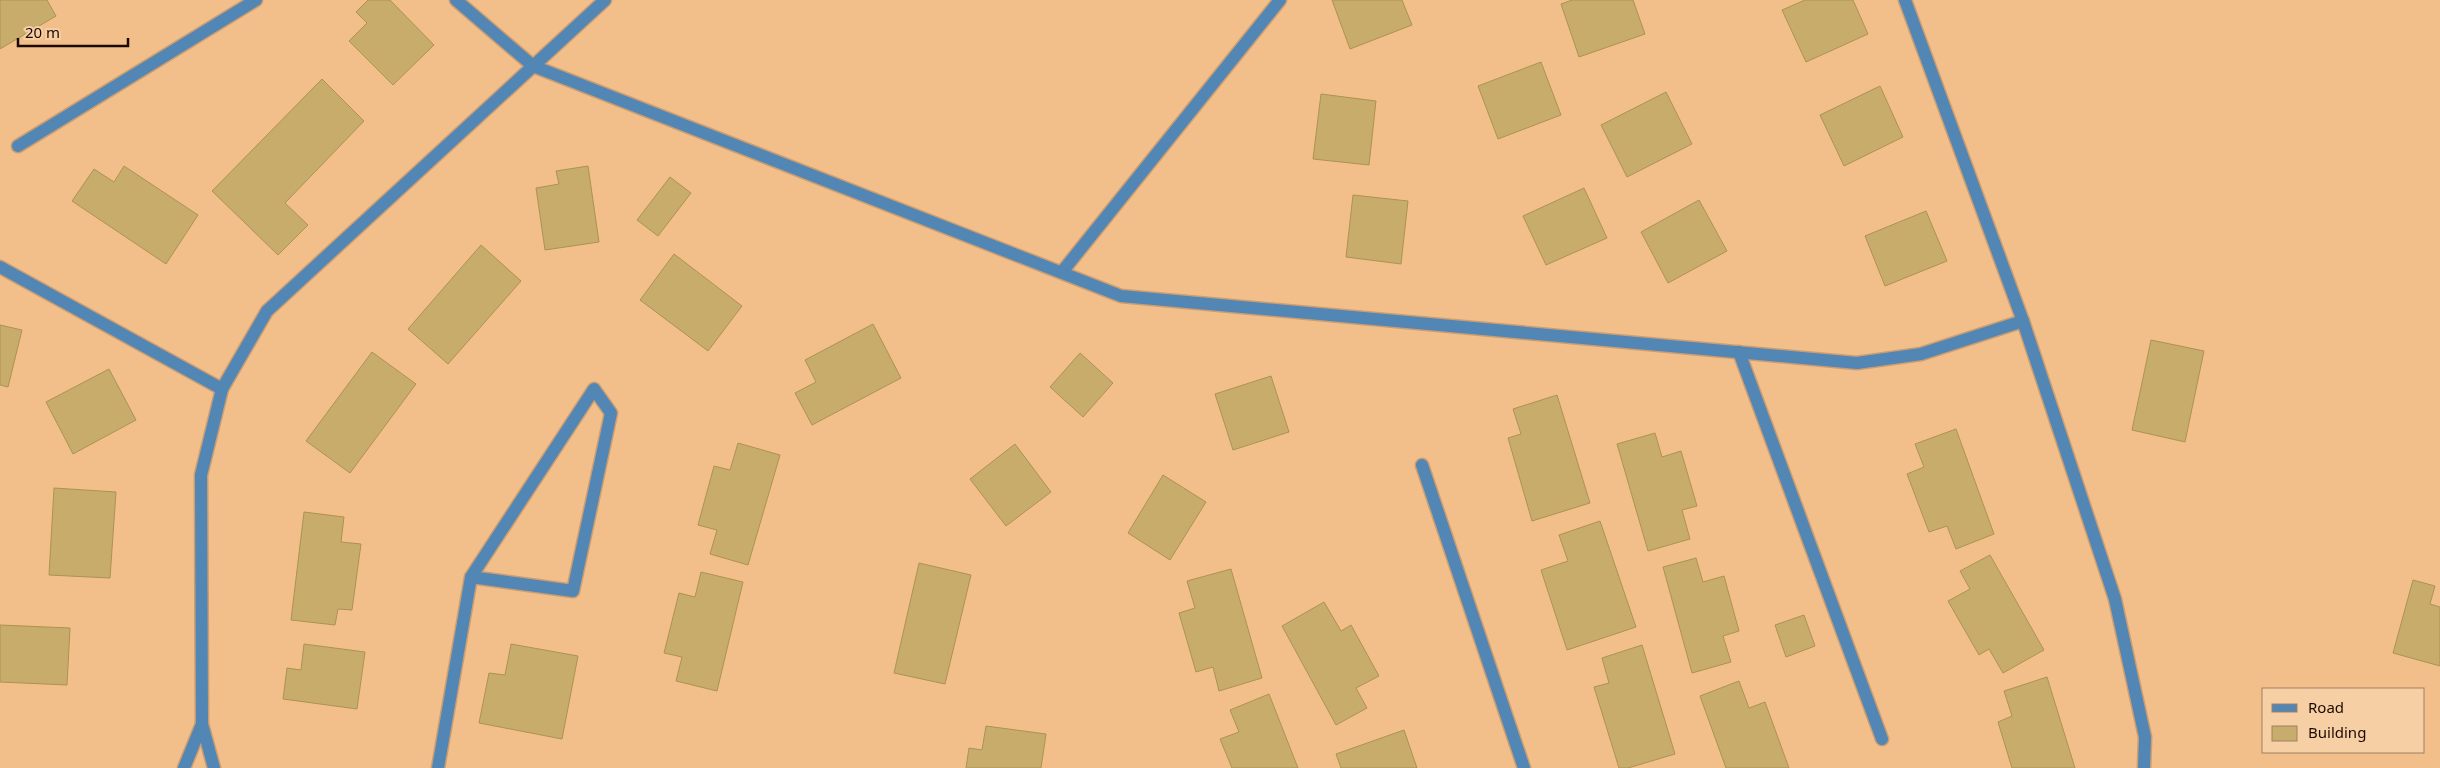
<svg xmlns="http://www.w3.org/2000/svg" width="2440" height="768" viewBox="0 0 2440 768" font-family="'Noto Sans',sans-serif">
<style>
.building{fill:#c7ac6b;stroke:#ad9252}
.lines{fill:none;stroke-linecap:round;stroke-linejoin:round}
.minor-casing{stroke:#cb9e72;stroke-width:15}
.minor{stroke:#5186b5;stroke-width:12}
</style>
<rect width="100%" height="100%" fill="#f2bf8b"/>
<!-- building -->
<g class="building">
<polygon points="0,0 47,0 56,16 0,49"/>
<polygon points="368,0 390,0 434,45 393,85 349,41 367,23 356,12"/>
<polygon points="1332,0 1402,0 1412,25 1350,49"/>
<polygon points="1572,0 1633,0 1645,34 1579,57 1561,4"/>
<polygon points="1805,0 1853,0 1868,34 1806,62 1782,10"/>
<polygon points="1541,62 1561,115 1498,139 1478,86"/>
<polygon points="322,79 364,121 285,203 308,225 278,255 212,191"/>
<polygon points="1880,86 1903,137 1844,166 1820,115"/>
<polygon points="1666,92 1692,144 1627,177 1601,125"/>
<polygon points="1321,94 1376,101 1369,165 1313,159"/>
<polygon points="124,166 198,215 166,264 72,201 94,169 114,182"/>
<polygon points="588,166 599,242 545,250 536,188 559,184 556,171"/>
<polygon points="670,177 691,193 658,236 637,220"/>
<polygon points="1584,188 1607,238 1546,265 1523,216"/>
<polygon points="1353,195 1408,201 1401,264 1346,257"/>
<polygon points="1699,200 1727,251 1668,283 1641,232"/>
<polygon points="1926,211 1947,261 1885,286 1865,236"/>
<polygon points="481,245 521,281 448,364 408,329"/>
<polygon points="674,254 742,306 708,351 640,300"/>
<polygon points="873,324 901,378 812,425 795,393 816,382 805,360"/>
<polygon points="0,325 22,330 8,387 0,385"/>
<polygon points="2151,340 2204,351 2185,442 2132,430"/>
<polygon points="372,352 416,384 350,473 306,441"/>
<polygon points="1080,353 1113,383 1083,417 1050,387"/>
<polygon points="109,369 136,420 73,454 46,402"/>
<polygon points="1271,376 1289,432 1233,450 1215,394"/>
<polygon points="1557,395 1590,503 1532,521 1508,438 1521,434 1513,409"/>
<polygon points="1956,429 1994,534 1956,549 1947,526 1929,532 1907,474 1924,467 1915,444"/>
<polygon points="1655,433 1662,457 1681,451 1697,506 1682,510 1690,539 1648,551 1617,444"/>
<polygon points="738,443 780,455 748,565 710,554 717,530 698,525 714,466 730,470"/>
<polygon points="1015,444 1051,492 1006,526 970,479"/>
<polygon points="1163,475 1206,502 1170,560 1128,533"/>
<polygon points="54,488 116,492 110,578 49,575"/>
<polygon points="304,512 344,517 341,542 361,544 352,610 338,609 335,625 291,620"/>
<polygon points="1600,521 1636,627 1567,650 1541,570 1568,561 1559,535"/>
<polygon points="1990,555 2044,650 2003,673 1989,649 1979,655 1948,601 1970,589 1960,571"/>
<polygon points="1696,558 1703,582 1724,576 1739,631 1723,636 1731,662 1692,673 1663,567"/>
<polygon points="919,563 971,575 945,684 894,673"/>
<polygon points="1231,569 1262,678 1219,691 1213,667 1196,672 1179,613 1195,608 1187,581"/>
<polygon points="701,572 743,582 717,691 676,681 682,657 664,653 679,593 695,597"/>
<polygon points="2413,580 2435,586 2430,604 2440,607 2440,666 2393,653"/>
<polygon points="1324,602 1341,631 1351,625 1379,676 1356,688 1367,708 1336,725 1282,626"/>
<polygon points="1804,615 1815,646 1786,657 1775,625"/>
<polygon points="0,625 70,628 67,685 0,682"/>
<polygon points="304,644 365,652 357,709 283,699 287,668 301,670"/>
<polygon points="511,644 578,656 562,739 479,723 489,673 505,675"/>
<polygon points="1642,645 1675,754 1628,768 1619,768 1594,687 1609,683 1602,658"/>
<polygon points="2047,677 2075,768 2012,768 1998,722 2012,716 2004,691"/>
<polygon points="1739,681 1749,708 1765,702 1789,768 1726,768 1700,696"/>
<polygon points="1269,694 1298,768 1232,768 1220,739 1239,732 1230,710"/>
<polygon points="986,726 1046,734 1041,768 966,768 969,748 982,750"/>
<polygon points="1404,730 1417,768 1341,768 1336,754"/>
</g>
<g class="lines">
<!-- minor casing -->
<g class="minor-casing">
<g id="minor">
<polyline points="456,0 533,66 1121,296 1857,363 1921,354 2023,321"/>
<polyline points="1905,0 2023,321 2115,599 2145,737 2144,768"/>
<polyline points="18,146 256,0"/>
<polyline points="0,267 222,389"/>
<polyline points="1062,272 1280,0"/>
<polyline points="1739,352 1882,739"/>
<polyline points="1422,465 1524,768"/>
<polyline points="184,768 202,724"/>
<polyline points="214,768 202,724 201,475 222,389 267,311 605,0"/>
<polyline points="438,768 471,577 594,389 611,413 573,591 471,577"/>
</g>
</g>
<!-- minor -->
<use href="#minor" class="minor"/>
</g>
<!-- legend -->
<rect x="2262" y="688" width="162" height="65" fill="#f7cfa5" stroke="#9f8063"/>
<rect x="2272" y="704" width="25" height="8" fill="#5186b5" stroke="#9f8063"/>
<text x="2308" y="713" font-size="15" fill="#1c0a00">Road</text>
<rect x="2272" y="726" width="25" height="15" fill="#c7ac6b" stroke="#9f8063"/>
<text x="2308" y="738" font-size="15" fill="#1c0a00">Building</text>
<!-- scale -->
<path d="M18 38v8h110v-8" fill="none" stroke="#1c0a00" stroke-width="2.5"/>
<text x="25" y="38" font-size="15" fill="#1c0a00" stroke="#f7cfa5" stroke-width="4" paint-order="stroke">20 m</text>
</svg>
